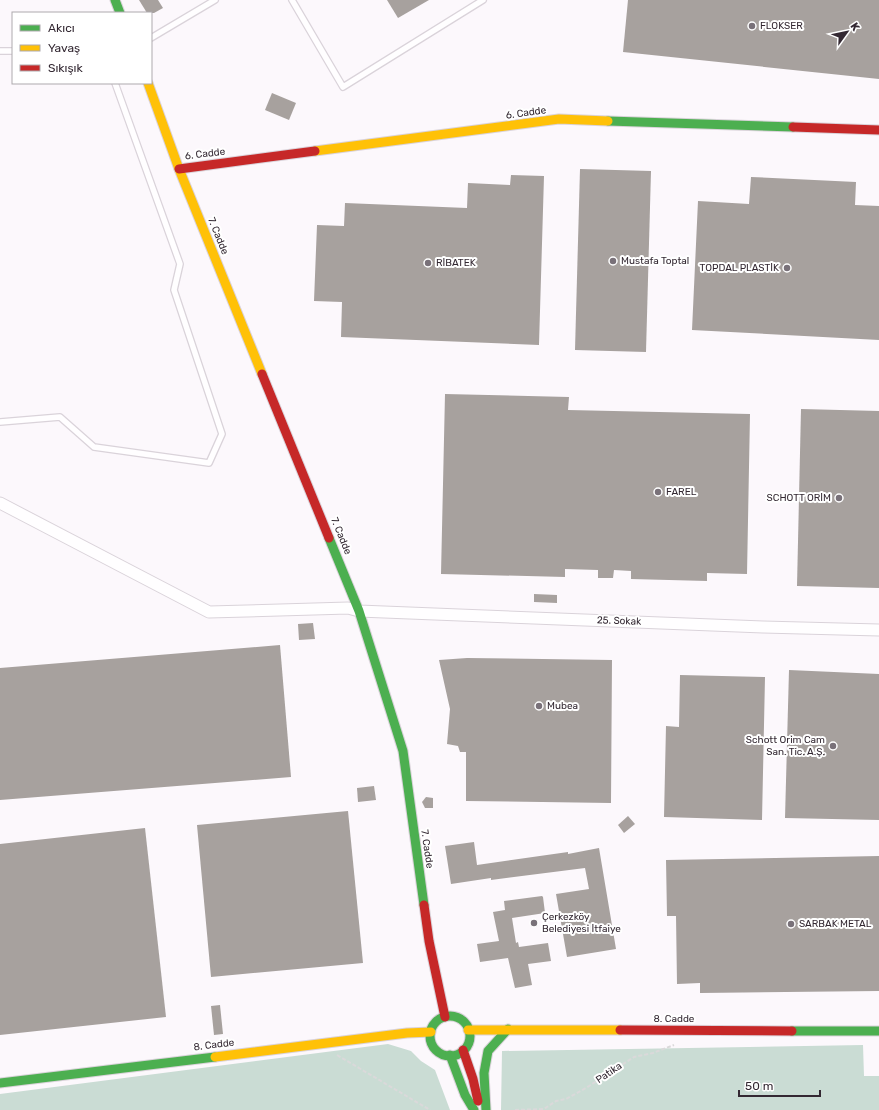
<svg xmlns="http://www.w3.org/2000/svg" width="879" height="1110" viewBox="0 0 879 1110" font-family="Rubik,sans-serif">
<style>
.forest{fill:#cadcd4}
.building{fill:#a7a19e}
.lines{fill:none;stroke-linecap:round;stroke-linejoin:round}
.lane-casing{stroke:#dad3da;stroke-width:8}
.street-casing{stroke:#dad3da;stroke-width:13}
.fast-casing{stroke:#dad3da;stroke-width:11}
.slow-casing{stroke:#dad3da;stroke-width:11}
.jam-casing{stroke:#dad3da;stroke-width:11}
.path{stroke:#dad9da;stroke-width:2;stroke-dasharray:4 2;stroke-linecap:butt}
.lane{stroke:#fffeff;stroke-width:5.5}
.street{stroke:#fffeff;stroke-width:11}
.fast{stroke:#4caf50;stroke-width:9}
.slow{stroke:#ffc107;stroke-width:9}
.jam{stroke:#c62828;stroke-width:9}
.poi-dot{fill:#797179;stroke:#fff;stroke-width:1.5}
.labels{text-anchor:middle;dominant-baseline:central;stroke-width:4;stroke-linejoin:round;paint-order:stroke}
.poi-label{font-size:10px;fill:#332832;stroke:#fff;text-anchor:start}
.street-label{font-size:10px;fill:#332832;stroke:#fff}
</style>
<rect width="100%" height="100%" fill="#fcf8fc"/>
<!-- forest -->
<g class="forest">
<polygon points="388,1044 411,1051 421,1061 435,1070 450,1110 0,1110 0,1094"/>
<polygon points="863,1045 864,1076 879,1076 879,1110 501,1110 502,1051"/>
</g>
<!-- building -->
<g class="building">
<polygon points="139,0 158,0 163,8 154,13 147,13"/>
<polygon points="387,0 429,0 398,18"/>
<polygon points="628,0 879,0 879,79 623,52"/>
<polygon points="272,93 296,103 289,120 265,110"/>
<polygon points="580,169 651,171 646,352 575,350"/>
<polygon points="511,175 544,176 539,345 341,337 342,302 314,301 317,225 344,226 345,203 467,208 468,183 510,185"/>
<polygon points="751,177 856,182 855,205 879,206 879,340 692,330 698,201 749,204"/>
<polygon points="445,394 569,397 568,410 750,414 747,574 707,573 707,581 631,579 631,571 614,570 613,578 598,578 598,570 565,569 565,577 441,574"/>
<polygon points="801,409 879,411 879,588 797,586"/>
<polygon points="534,594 557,595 557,603 534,602"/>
<polygon points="313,623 315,639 299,640 298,624"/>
<polygon points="280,645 291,777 0,800 0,668"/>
<polygon points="467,658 612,660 611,803 466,801 466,752 460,752 458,746 447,744 450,709 439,660"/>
<polygon points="789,670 879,674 879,820 785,818"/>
<polygon points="680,675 765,677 762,820 664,817 666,726 679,727"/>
<polygon points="374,786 376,800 358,802 357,788"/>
<polygon points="426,797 433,798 433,808 425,808 422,802"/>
<polygon points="348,811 363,963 211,977 197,825"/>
<polygon points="628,816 635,824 624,833 618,825"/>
<polygon points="145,828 166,1017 0,1035 0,844"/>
<polygon points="474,842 477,865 568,852 568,854 599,848 616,949 567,957 556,894 589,889 585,868 491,880 491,878 451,884 445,846"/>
<polygon points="879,856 879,991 700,993 700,983 677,984 676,916 667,916 666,860"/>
<polygon points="542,896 543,897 545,913 512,918 516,943 518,942 519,947 548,943 551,961 528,964 532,985 515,988 508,958 480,962 477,944 499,941 493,912 505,910 504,901"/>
<polygon points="220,1005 223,1034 214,1035 211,1006"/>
</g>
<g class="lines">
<!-- lane casing -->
<g class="lane-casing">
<g id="lane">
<polyline points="292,0 343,87 483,0"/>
<polyline points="151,38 215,0"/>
<polyline points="0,51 13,51"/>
<polyline points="0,422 60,417 94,447 209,463 222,434 174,290 180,264 115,83"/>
</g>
</g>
<!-- street casing -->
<g class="street-casing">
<polyline id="street" points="0,503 209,612 348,608 359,611 763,627 879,630"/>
</g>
<!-- fast casing -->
<g class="fast-casing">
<g id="fast">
<polyline points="115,0 120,13"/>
<polyline points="608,121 793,127"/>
<polyline points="329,538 359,611 403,751 424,905"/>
<circle cx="450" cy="1036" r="20"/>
<polyline points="792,1031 879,1031"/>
<polyline points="450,1055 465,1095 474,1110"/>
<polyline points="0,1083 215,1057"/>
<polyline points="486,1110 484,1073 488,1051 508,1029"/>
</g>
</g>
<!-- slow casing -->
<g class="slow-casing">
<g id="slow">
<polyline points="148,83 179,169 262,374"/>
<polyline points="315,151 559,119 608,121"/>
<polyline points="468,1030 620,1030"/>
<polyline points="215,1057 407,1033 431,1032"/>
</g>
</g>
<!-- jam casing -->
<g class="jam-casing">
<g id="jam">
<polyline points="793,127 879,130"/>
<polyline points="179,169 315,151"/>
<polyline points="262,374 329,538"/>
<polyline points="424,905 429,941 445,1017"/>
<polyline points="620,1030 792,1031"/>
<polyline points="463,1050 473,1079 478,1101"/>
</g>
</g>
<!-- path -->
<g class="path">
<polyline points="337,1055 430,1110"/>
<polyline points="515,1110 544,1109 556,1101 566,1099 586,1088 634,1057 653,1053 674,1045"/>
</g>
<!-- lane -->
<use href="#lane" class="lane"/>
<!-- street -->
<use href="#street" class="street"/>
<!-- fast -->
<use href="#fast" class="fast"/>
<!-- slow -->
<use href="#slow" class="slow"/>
<!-- jam -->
<use href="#jam" class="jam"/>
</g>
<!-- markers -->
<g class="poi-dot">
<circle cx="752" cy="26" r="4"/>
<circle cx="613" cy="261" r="4"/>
<circle cx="428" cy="263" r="4"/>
<circle cx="787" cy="268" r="4"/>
<circle cx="658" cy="492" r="4"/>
<circle cx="839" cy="498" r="4"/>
<circle cx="539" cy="706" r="4"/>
<circle cx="833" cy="746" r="4"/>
<circle cx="534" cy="923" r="4"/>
<circle cx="791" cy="924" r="4"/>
</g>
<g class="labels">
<!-- poi labels -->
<g class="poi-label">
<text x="760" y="26">FLOKSER</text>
<text x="621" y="261">Mustafa Toptal</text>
<text x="436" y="263">RİBATEK</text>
<text x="779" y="268" text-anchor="end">TOPDAL PLASTİK</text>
<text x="666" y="492">FAREL</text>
<text x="831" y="498" text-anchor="end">SCHOTT ORİM</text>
<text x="547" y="706">Mubea</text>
<text x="825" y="740" text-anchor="end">Schott Orim Cam<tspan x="825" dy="12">San. Tic. A.Ş.</tspan></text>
<text x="542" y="917">Çerkezköy<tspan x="542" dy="12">Belediyesi İtfaiye</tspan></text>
<text x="799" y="924">SARBAK METAL</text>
</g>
<!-- street labels -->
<g class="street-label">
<text transform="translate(526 113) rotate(-8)">6. Cadde</text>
<text transform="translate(205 154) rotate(-7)">6. Cadde</text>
<text transform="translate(218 236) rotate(68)">7. Cadde</text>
<text transform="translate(341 536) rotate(68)">7. Cadde</text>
<text transform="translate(619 621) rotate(2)">25. Sokak</text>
<text transform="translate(427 849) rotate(82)">7. Cadde</text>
<text x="674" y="1019">8. Cadde</text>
<text transform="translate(214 1045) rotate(-7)">8. Cadde</text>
<text transform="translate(609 1073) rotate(-34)">Patika</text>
</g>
</g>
<!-- legend -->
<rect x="12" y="12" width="140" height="72" fill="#ffffff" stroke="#ada9ad"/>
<rect x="20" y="25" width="20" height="6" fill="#4caf50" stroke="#ada9ad"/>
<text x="48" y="32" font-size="12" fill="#332832">Akıcı</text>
<rect x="20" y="45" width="20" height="6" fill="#ffc107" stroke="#ada9ad"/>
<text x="48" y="52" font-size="12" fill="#332832">Yavaş</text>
<rect x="20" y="65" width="20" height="6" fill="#c62828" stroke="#ada9ad"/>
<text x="48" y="72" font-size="12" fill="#332832">Sıkışık</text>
<!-- north arrow -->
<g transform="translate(847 32) rotate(57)" stroke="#ffffff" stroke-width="3" paint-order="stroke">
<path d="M0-3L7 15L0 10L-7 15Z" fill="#332832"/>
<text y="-6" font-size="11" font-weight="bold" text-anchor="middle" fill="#332832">K</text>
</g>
<!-- scale -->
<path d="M739 1090v6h81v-6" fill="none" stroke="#332832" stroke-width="2"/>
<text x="745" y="1090" font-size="12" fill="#332832" stroke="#ffffff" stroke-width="3" paint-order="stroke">50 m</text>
</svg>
